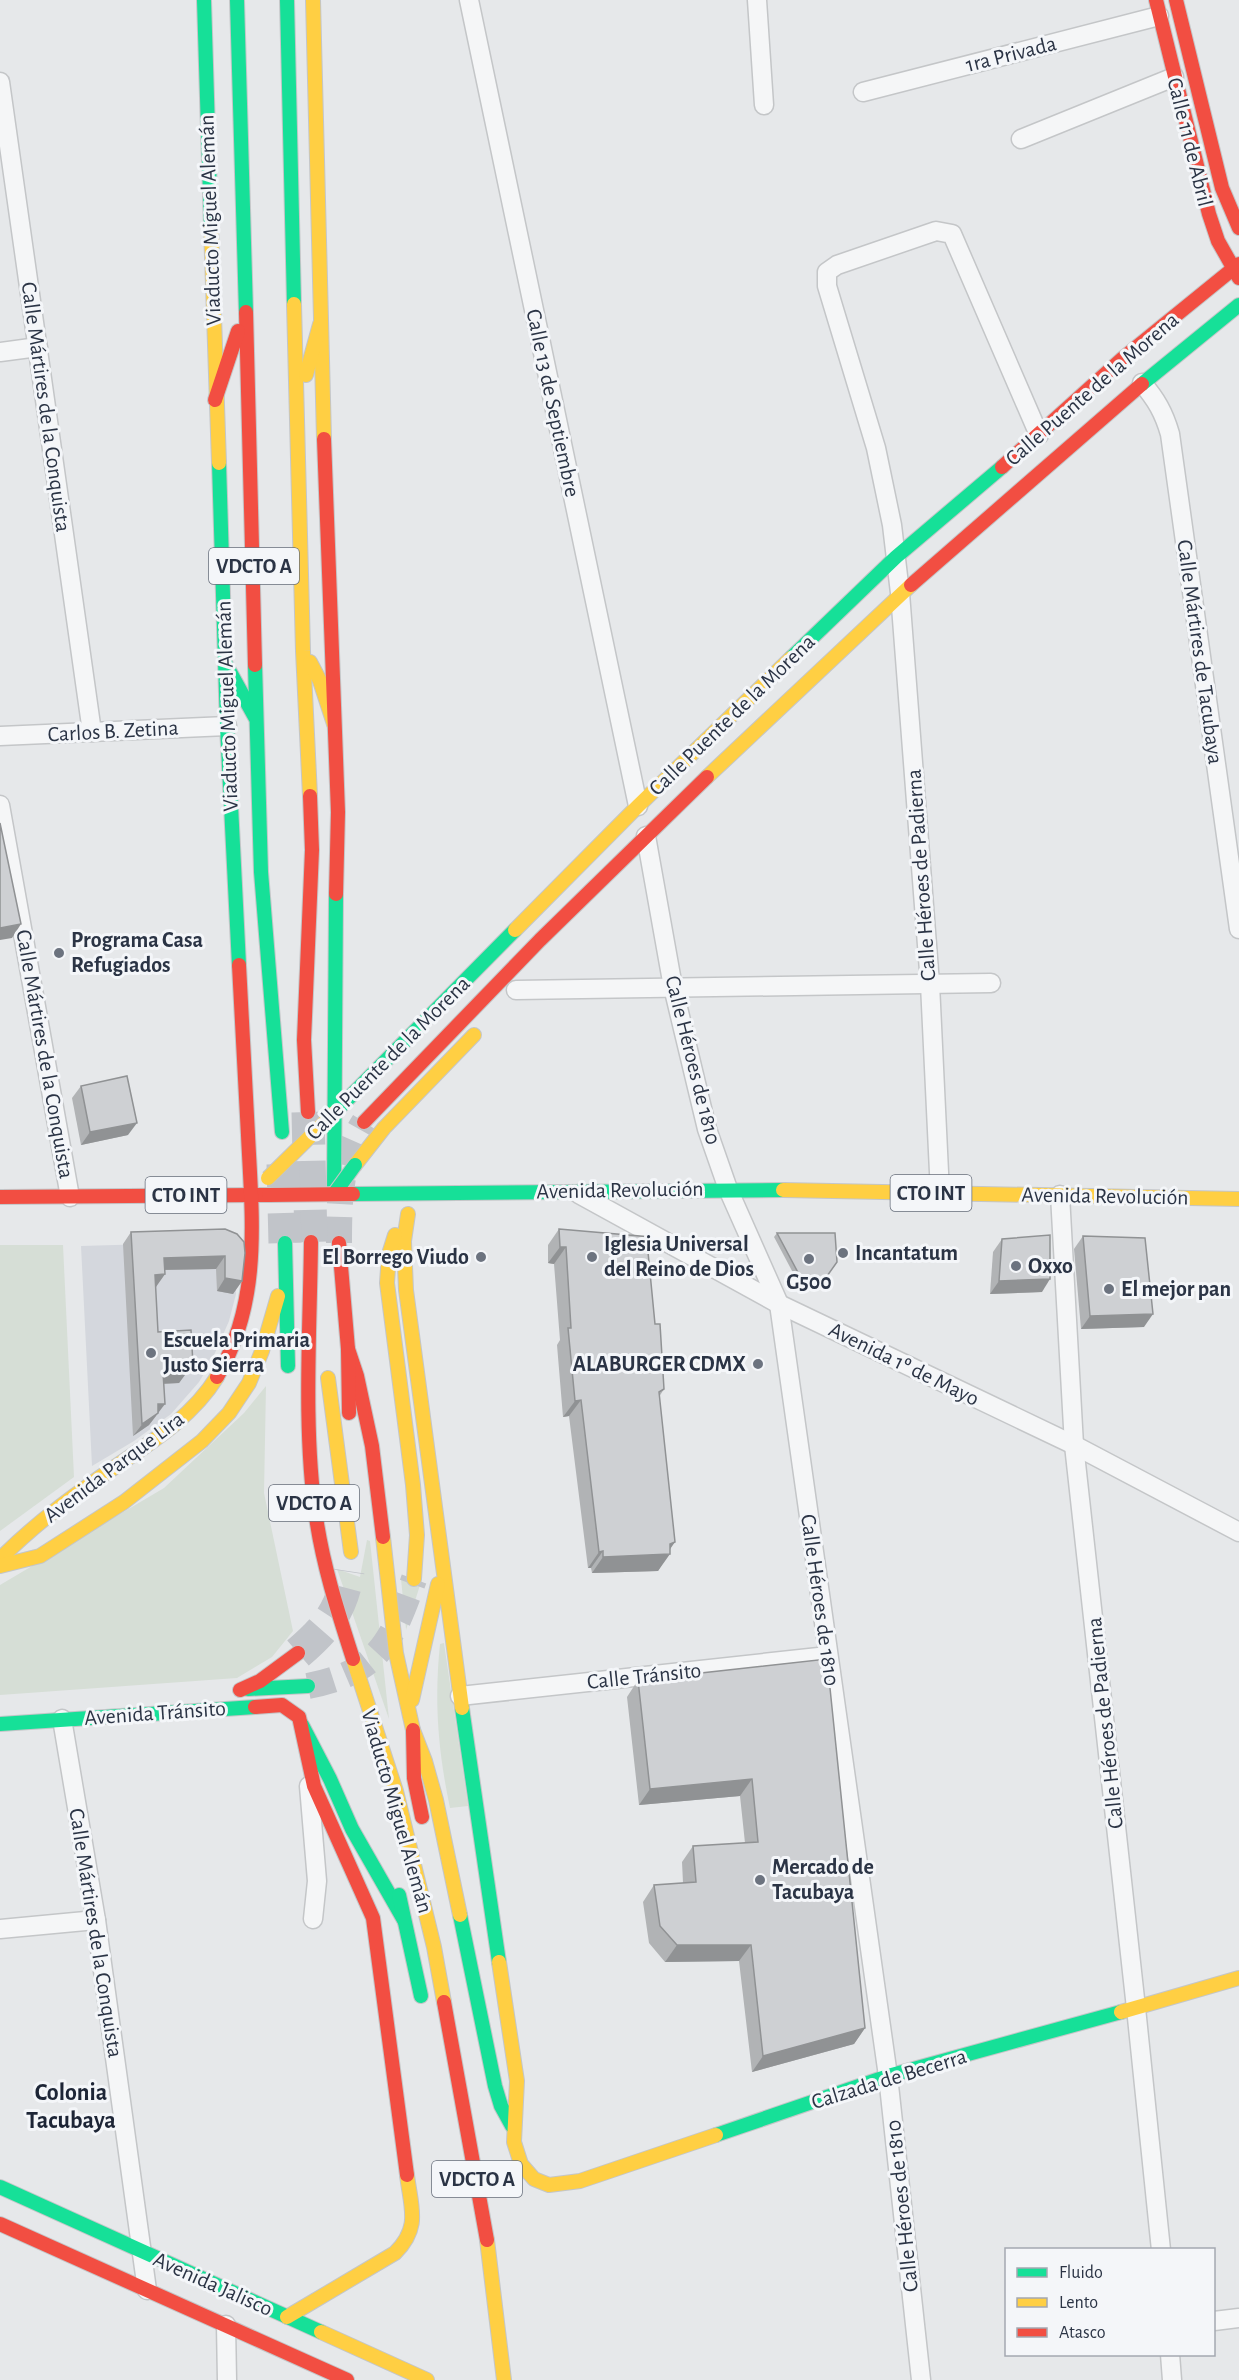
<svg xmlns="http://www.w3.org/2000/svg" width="1239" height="2380" viewBox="0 0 1239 2380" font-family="'Alegreya Sans',sans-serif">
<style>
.built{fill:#d4d7dd}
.green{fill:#d6ded6}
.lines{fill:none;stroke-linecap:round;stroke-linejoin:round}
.secondary-tunnel{stroke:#c1c4c9;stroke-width:26;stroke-dasharray:26 13;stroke-linecap:butt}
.highway-tunnel{stroke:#c1c4c9;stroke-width:33;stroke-dasharray:33 16;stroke-linecap:butt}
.street-casing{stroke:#c4c6c8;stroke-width:21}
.fast-casing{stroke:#c4c6c8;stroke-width:16}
.slow-casing{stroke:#c4c6c8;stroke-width:16}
.jam-casing{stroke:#c4c6c8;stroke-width:16}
.street{stroke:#f5f6f7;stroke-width:18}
.fast{stroke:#16e098;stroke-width:14}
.slow{stroke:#ffcf43;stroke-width:14}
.jam{stroke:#f24e42;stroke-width:14}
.fast-bridge-casing{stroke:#c4c6c8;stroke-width:16;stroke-linecap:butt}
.slow-bridge-casing{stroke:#c4c6c8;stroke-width:16;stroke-linecap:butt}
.jam-bridge-casing{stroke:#c4c6c8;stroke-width:16;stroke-linecap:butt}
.fast-bridge{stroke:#16e098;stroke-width:14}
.slow-bridge{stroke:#ffcf43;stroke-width:14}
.jam-bridge{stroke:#f24e42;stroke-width:14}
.wall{fill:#b1b3b5}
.shaded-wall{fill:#909294}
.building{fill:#ced0d3;stroke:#909294;stroke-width:1.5}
.poi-dot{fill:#6c737f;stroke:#f4f6f9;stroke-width:2}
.labels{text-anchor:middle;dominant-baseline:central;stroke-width:6;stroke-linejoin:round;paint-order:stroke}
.shield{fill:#f4f6f9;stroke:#676e7b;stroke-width:1.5}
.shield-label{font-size:21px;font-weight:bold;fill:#2b3445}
.street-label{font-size:22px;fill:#2b3445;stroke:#f4f6f9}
.poi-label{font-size:22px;font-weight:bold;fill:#2b3445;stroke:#f4f6f9;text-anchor:start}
.neighbourhood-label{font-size:24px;font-weight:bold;fill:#1d2536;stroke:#f4f6f9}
</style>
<rect width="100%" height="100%" fill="#e6e8ea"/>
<!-- built -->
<polygon class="built" points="216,1242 235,1254 236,1294 229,1321 211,1362 199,1382 171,1414 134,1441 92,1466 81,1246"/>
<!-- green -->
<g class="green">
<polygon points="0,1245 63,1245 74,1477 0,1531"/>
<polygon points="266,1386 264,1493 293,1631 272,1657 237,1678 0,1695 0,1585 164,1488 244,1413"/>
<polygon points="367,1540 370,1541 389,1719 337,1569 360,1577"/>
<polygon points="401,1579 420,1585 406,1630 406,1629"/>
<path d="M444,1643L468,1806L450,1808C438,1751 434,1702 440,1644Z"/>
</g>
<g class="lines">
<!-- secondary-tunnel -->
<g class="secondary-tunnel">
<path d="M339,1243C339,1200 340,1159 364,1122"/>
<path d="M308,1686C379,1672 391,1643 414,1579"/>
</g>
<!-- highway-tunnel -->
<g class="highway-tunnel">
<polyline points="308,1112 311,1242"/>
<polyline points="283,1164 285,1243"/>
<path d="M298,1653C327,1628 342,1610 348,1571"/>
</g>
<!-- street casing -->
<g class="street-casing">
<g id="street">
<polyline points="469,0 638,806"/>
<polyline points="757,0 764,105"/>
<polyline points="0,82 92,732"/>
<polyline points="863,92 1159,16"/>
<polyline points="1021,139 1174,77"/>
<polyline points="0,352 38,347"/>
<path d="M1142,383C1156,399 1164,413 1170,434L1239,929"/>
<polyline points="0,736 227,726"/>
<polyline points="0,805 70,1197"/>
<polyline points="646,836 673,987 707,1129 728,1189 779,1304 888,2076 921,2380"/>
<polyline points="516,990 991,983"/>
<polyline points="940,1193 930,984 900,593 892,525 876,448 827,286 827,272 837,265 936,231 952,234 1039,435"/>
<polyline points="579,1194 779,1304 1074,1445 1239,1532"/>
<polyline points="1060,1195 1074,1445 1136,2008 1161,2250"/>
<polyline points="460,1696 828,1656"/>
<polyline points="62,1719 96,1920 147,2290"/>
<polyline points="309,1786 317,1881 313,1919"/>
<polyline points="0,1929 96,1920"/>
<polyline points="1214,2321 1239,2318"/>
<polyline points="226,2325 227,2380"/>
<polyline points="1170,2354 1172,2380"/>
</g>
</g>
<!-- fast casing -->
<g class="fast-casing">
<g id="fast">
<polyline points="204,0 211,227"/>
<polyline points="237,0 246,312"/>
<polyline points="287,0 294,304"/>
<polyline points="1142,384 1239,305"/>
<polyline points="219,463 227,726 239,965"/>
<polyline points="791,658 896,557 1002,467"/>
<polyline points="225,663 255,717"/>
<polyline points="255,665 261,872 282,1132"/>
<polyline points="334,1113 515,930"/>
<polyline points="334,1194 336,894"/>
<polyline points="353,1194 783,1190"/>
<polyline points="285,1243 288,1366"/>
<polyline points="248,1689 308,1686"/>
<polyline points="462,1708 499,1962"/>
<polyline points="0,1724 255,1707"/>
<polyline points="302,1725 330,1779 352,1829 404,1920"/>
<polyline points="399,1895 421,1996"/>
<polyline points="460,1915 495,2086 501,2106 512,2126"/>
<polyline points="716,2135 888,2076 1121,2012"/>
<polyline points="0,2187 321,2332"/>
</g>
</g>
<!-- slow casing -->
<g class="slow-casing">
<g id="slow">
<polyline points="313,0 324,439"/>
<polyline points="211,227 219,463"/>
<polyline points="294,304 303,651 310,796"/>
<polyline points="306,375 320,324"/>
<polyline points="310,662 320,681 334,724"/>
<polyline points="707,777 911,585"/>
<polyline points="515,930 638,806 791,658"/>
<polyline points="355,1165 384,1128 474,1035"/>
<polyline points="783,1190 1239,1199"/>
<polyline points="408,1214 404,1241 406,1290 462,1708"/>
<polyline points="395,1235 389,1254 387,1283 413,1485 417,1535 414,1579"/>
<polyline points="328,1378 351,1552"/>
<polyline points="383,1537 396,1653 413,1730 425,1761 436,1800 460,1915"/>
<path d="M0,1559C28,1531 59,1506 92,1483C136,1451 188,1424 217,1377"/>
<polyline points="0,1566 40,1556 124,1502 202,1441 229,1413 249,1383 262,1351 278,1296"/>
<polyline points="353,1659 396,1791 434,1947 444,2002"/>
<polyline points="412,1700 438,1584"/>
<polyline points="499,1962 517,2081 514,2142 521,2164 534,2179 549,2185 580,2181 716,2135"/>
<polyline points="1121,2012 1239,1978"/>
<polyline points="487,2240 504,2380"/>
<path d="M287,2317L395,2253C421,2227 411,2208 407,2175"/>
<polyline points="321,2332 427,2380"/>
</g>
</g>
<!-- jam casing -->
<g class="jam-casing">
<g id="jam">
<polyline points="1156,0 1209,214 1218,241 1239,278"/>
<polyline points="1176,0 1222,188 1239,228"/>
<polyline points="246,312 255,665"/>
<polyline points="215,400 238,331"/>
<polyline points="324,439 338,812 336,894"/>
<polyline points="1002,467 1122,359 1239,264"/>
<polyline points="911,585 1142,384"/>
<polyline points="308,1112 304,1040 312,850 310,796"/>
<polyline points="364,1122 540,940 707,777"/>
<polyline points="0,1197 269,1195"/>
<path d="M311,1242C310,1330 303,1430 316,1517C323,1566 338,1612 353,1659"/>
<polyline points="339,1243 348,1349 357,1376 372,1446 383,1537"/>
<polyline points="348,1349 349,1413"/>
<path d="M217,1377C262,1302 252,1218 248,1135C245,1078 242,1022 239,965"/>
<polyline points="240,1690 260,1681 298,1653"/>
<polyline points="255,1707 282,1705 299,1717 314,1786 373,1918 407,2175"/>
<polyline points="413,1730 414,1778 422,1817"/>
<polyline points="444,2002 487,2240"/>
<polyline points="0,2224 347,2380"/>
</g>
</g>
<!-- street -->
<use href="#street" class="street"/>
<!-- fast -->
<use href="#fast" class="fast"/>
<!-- slow -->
<use href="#slow" class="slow"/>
<!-- jam -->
<use href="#jam" class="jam"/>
<!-- fast-bridge casing -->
<g class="fast-bridge-casing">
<polyline id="fast-bridge" points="334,1194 355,1165"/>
</g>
<!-- slow-bridge casing -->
<g class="slow-bridge-casing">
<polyline id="slow-bridge" points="268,1178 334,1113"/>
</g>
<!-- jam-bridge casing -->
<g class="jam-bridge-casing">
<polyline id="jam-bridge" points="269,1195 353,1194"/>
</g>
<!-- fast-bridge -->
<use href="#fast-bridge" class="fast-bridge"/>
<!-- slow-bridge -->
<use href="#slow-bridge" class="slow-bridge"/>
<!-- jam-bridge -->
<use href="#jam-bridge" class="jam-bridge"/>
</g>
<!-- wall -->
<g class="wall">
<polygon points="81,1086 128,1135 81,1145 72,1098"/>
<polygon points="225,1229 242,1281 233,1294 217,1291 216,1269 165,1270 165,1274 155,1287 158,1332 193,1364 179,1383 164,1384 156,1416 149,1425 133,1436 123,1244 131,1232"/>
<polygon points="559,1229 648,1253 655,1324 664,1389 659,1397 670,1550 658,1571 592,1573 591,1568 588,1568 569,1416 563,1417 557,1345 560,1340 554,1264 548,1263 548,1245"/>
<polygon points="777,1233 817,1290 799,1284 774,1237"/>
<polygon points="1083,1236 1144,1327 1081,1329 1074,1249"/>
<polygon points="1002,1239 1042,1292 990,1294 993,1252"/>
<polygon points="827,1659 865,2028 854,2044 752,2072 739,1961 665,1962 649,1943 643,1902 654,1885 683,1883 682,1862 693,1846 745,1843 740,1796 639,1805 627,1697 638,1680"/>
</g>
<!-- shaded-wall -->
<g class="shaded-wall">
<polygon points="21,924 12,938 0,940 0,928"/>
<polygon points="137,1123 128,1135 81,1145 90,1132"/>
<polygon points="560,1247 566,1247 554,1264 548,1263"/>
<polygon points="225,1256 216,1269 155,1270 164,1258"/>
<polygon points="165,1274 156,1287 146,1287 155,1275"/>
<polygon points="225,1278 242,1281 233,1294 217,1291"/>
<polygon points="1050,1279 1042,1292 990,1294 999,1281"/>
<polygon points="802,1280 820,1286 817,1290 799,1284"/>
<polygon points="1153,1314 1144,1327 1081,1329 1090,1316"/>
<polygon points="188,1364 193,1364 179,1383 155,1384 163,1372"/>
<polygon points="581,1400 569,1416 563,1417 575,1401"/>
<polygon points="158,1404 165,1404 149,1425 133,1436"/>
<polygon points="675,1542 666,1555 670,1554 658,1571 592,1573 603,1557 670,1544"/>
<polygon points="603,1551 591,1568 588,1568 599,1552"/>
<polygon points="752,1779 740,1796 639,1805 650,1789"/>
<polygon points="677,1945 751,1945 739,1961 665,1962"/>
<polygon points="865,2028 854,2044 752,2072 763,2056"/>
</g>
<!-- building -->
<g class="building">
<polygon points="0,823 21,924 0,928"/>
<polygon points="127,1076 137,1123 90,1132 81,1086"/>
<polygon points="225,1229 237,1234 244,1242 245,1253 242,1281 225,1278 225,1256 164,1258 165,1274 155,1275 158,1332 191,1330 193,1364 188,1364 188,1370 163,1372 165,1404 158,1404 158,1413 142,1424 131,1232"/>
<polygon points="559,1229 651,1237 651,1249 648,1252 655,1324 660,1324 664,1389 659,1392 675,1542 670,1544 670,1554 603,1557 603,1551 599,1552 581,1400 575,1401 568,1328 571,1328 566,1247 560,1247"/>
<polygon points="777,1233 835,1233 837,1262 820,1286 802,1280"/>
<polygon points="1050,1235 1050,1279 999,1281 1002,1239"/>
<polygon points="1083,1236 1145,1238 1153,1314 1090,1316"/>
<polygon points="827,1659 865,2028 763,2056 751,1945 677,1945 660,1926 654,1885 696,1882 693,1846 758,1842 752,1779 650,1789 638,1680"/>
</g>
<!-- markers -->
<g class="poi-dot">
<circle cx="59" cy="953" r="6"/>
<circle cx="843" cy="1253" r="6"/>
<circle cx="481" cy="1257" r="6"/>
<circle cx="592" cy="1257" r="6"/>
<circle cx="809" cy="1259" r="6"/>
<circle cx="1016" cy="1266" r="6"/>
<circle cx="1109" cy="1289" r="6"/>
<circle cx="151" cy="1353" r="6"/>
<circle cx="758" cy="1364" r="6"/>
<circle cx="760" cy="1880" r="6"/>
</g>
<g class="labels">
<!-- shield labels -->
<g class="shield">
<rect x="209" y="548" width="90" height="36" rx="4.5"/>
<rect x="890.5" y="1175" width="81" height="36" rx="4.5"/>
<rect x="145.5" y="1177" width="81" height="36" rx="4.5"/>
<rect x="269" y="1485" width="90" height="36" rx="4.5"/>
<rect x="432" y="2161" width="90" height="36" rx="4.5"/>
</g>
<g class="shield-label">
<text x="254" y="566">VDCTO A</text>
<text x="931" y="1193">CTO INT</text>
<text x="186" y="1195">CTO INT</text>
<text x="314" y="1503">VDCTO A</text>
<text x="477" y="2179">VDCTO A</text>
</g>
<!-- street labels -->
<g class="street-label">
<text transform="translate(1011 54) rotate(-14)">1ra Privada</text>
<text transform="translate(1190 142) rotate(76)">Calle 11 de Abril</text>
<text transform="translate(210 220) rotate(-92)">Viaducto Miguel Alemán</text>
<text transform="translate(1092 389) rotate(-41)">Calle Puente de la Morena</text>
<text transform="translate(553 403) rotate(78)">Calle 13 de Septiembre</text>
<text transform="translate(46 407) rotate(82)">Calle Mártires de la Conquista</text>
<text transform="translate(1200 652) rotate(82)">Calle Mártires de Tacubaya</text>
<text transform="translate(227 706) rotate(-92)">Viaducto Miguel Alemán</text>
<text transform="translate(732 715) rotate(-44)">Calle Puente de la Morena</text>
<text transform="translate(113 731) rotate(-3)">Carlos B. Zetina</text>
<text transform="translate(921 875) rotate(-94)">Calle Héroes de Padierna</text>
<text transform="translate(45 1054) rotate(80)">Calle Mártires de la Conquista</text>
<text transform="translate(388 1058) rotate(-45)">Calle Puente de la Morena</text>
<text transform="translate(693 1060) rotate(76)">Calle Héroes de 1810</text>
<text transform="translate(620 1190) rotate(-1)">Avenida Revolución</text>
<text transform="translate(1105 1196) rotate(1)">Avenida Revolución</text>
<text transform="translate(904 1364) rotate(26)">Avenida 1º de Mayo</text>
<text transform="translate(114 1467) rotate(-37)">Avenida Parque Lira</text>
<text transform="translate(820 1600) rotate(82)">Calle Héroes de 1810</text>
<text transform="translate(644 1676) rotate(-6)">Calle Tránsito</text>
<text transform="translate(155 1713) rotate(-4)">Avenida Tránsito</text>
<text transform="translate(1105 1723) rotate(-96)">Calle Héroes de Padierna</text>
<text transform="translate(397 1811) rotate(74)">Viaducto Miguel Alemán</text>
<text transform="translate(96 1933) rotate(81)">Calle Mártires de la Conquista</text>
<text transform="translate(889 2079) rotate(-17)">Calzada de Becerra</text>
<text transform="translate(902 2206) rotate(-96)">Calle Héroes de 1810</text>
<text transform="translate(213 2284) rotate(24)">Avenida Jalisco</text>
</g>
<!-- poi labels -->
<g class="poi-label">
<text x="71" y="940">Programa Casa<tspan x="71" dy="25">Refugiados</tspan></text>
<text x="604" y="1244">Iglesia Universal<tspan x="604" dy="25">del Reino de Dios</tspan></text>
<text x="855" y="1253">Incantatum</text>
<text x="469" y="1257" text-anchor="end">El Borrego Viudo</text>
<text x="1028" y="1266">Oxxo</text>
<text x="809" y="1282" text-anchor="middle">G500</text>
<text x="1121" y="1289">El mejor pan</text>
<text x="163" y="1340">Escuela Primaria<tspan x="163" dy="25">Justo Sierra</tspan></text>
<text x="746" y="1364" text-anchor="end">ALABURGER CDMX</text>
<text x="772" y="1867">Mercado de<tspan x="772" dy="25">Tacubaya</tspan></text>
</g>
<!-- neighbourhood labels -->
<g class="neighbourhood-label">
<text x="71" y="2093">Colonia<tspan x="71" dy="28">Tacubaya</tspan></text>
</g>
</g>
<!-- legend -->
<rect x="1005" y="2248" width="210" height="108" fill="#f4f6f9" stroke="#a4a8b1" stroke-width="1.5"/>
<rect x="1017" y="2268" width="30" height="9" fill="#16e098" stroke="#a4a8b1" stroke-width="1.5"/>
<text x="1059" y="2278" font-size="18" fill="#2b3445">Fluido</text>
<rect x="1017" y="2298" width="30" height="9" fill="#ffcf43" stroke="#a4a8b1" stroke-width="1.5"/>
<text x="1059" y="2308" font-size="18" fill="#2b3445">Lento</text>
<rect x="1017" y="2328" width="30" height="9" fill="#f24e42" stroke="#a4a8b1" stroke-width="1.5"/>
<text x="1059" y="2338" font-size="18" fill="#2b3445">Atasco</text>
</svg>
